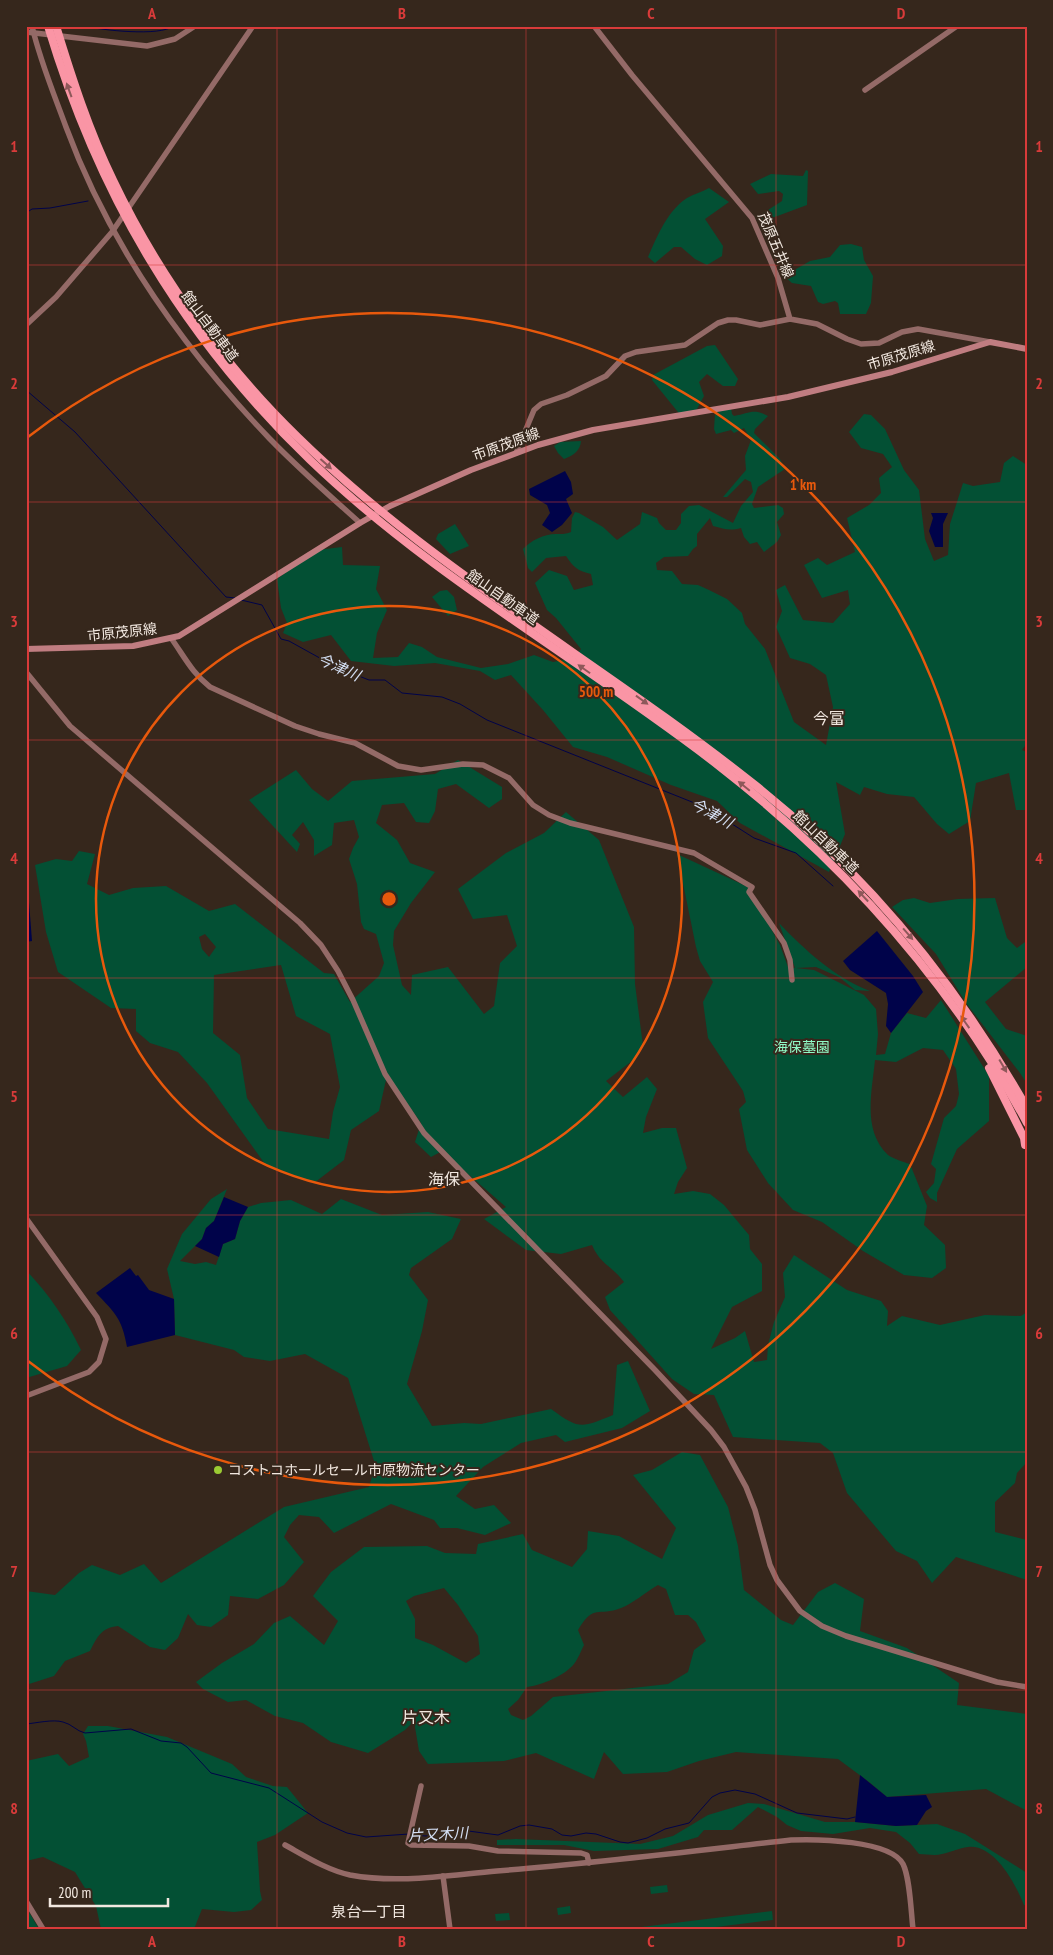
<svg xmlns="http://www.w3.org/2000/svg" width="1053" height="1955" viewBox="0 0 1053 1955" font-family="'PT Sans Narrow','Noto Sans JP',sans-serif">
<style>
.green{fill:#035034;fill-rule:evenodd}
.water{fill:#00034a}
.lines{fill:none;stroke-linecap:round;stroke-linejoin:round}
.stream{stroke:#00034a;stroke-width:1}
.secondary{stroke:#946a67;stroke-width:5.5}
.primary{stroke:#c07d81;stroke-width:6}
.highway{stroke:#fa95a5;stroke-width:8}
.oneway{fill:#8e585a}
.grid{fill:none;stroke:#d93b3a;stroke-width:1;stroke-opacity:0.55}
.ring{fill:none;stroke:#e8590c;stroke-width:2.5}
.poi-dot{fill:#9bcb33;stroke:#36271c;stroke-width:2}
.labels{text-anchor:middle;dominant-baseline:central;stroke-width:4;stroke-linejoin:round;paint-order:stroke}
.street-label{font-size:14px;fill:#f2e8e0;stroke:#36271c}
.park-label{font-size:14px;fill:#91fbc7;stroke:#36271c}
.poi-label{font-size:14px;fill:#f2e8e0;stroke:#36271c;text-anchor:start}
.water-label{font-size:15px;font-style:italic;fill:#d5e0f5;stroke:#36271c}
.neighbourhood-label{font-size:15px;fill:#f2e8e0;stroke:#36271c}
.quarter-label{font-size:16px;fill:#f2e8e0;stroke:#36271c}
.centre{fill:#e8590c;stroke:#36271c;stroke-width:2.5}
.ring-label{font-size:15px;text-anchor:middle;font-weight:bold;fill:#e8590c;stroke:#36271c;stroke-width:4;stroke-linejoin:round;paint-order:stroke}
.neatline{fill:none;stroke:#d93b3a;stroke-width:2}
.grid-label{font-size:16px;text-anchor:middle;font-weight:bold;fill:#d93b3a}
</style>
<rect width="100%" height="100%" fill="#36271c"/>
<!-- green -->
<g class="green">
<polygon points="806,170 808,171 807,205 761,222 757,217 782,201 783,194 779,191 758,194 750,184 771,174 803,176"/>
<path d="M709,188L729,202L705,219L723,246L722,256L707,265L695,259L681,247H674L655,263L648,257C657,237 667,211 687,198C694,194 702,192 709,188Z"/>
<polygon points="851,244 862,247 864,260 873,276 871,303 866,314 840,314 838,303 835,301 823,304 818,302 811,286 792,283 784,276 810,261 830,257 840,245"/>
<polygon points="715,345 738,379 735,386 723,386 707,374 699,382 704,396 697,409 682,417 652,380 653,375 707,346"/>
<path d="M731,408L732,414L734,416C749,413 754,408 768,416L755,429L754,433L780,459L785,469L758,487L752,504L754,508L778,505L783,508L784,514L777,522L781,535L777,542L764,552L757,542L750,544L744,537L741,528C730,531 724,529 713,526L710,518L697,534V546L693,549L688,556L664,557L656,563L657,570L672,571L682,584L698,585L709,590L727,599L742,613L745,624L765,649L794,722L826,745L833,707L826,675L810,664L790,658L776,627L782,611L776,590L785,585L803,620L833,623L850,604L848,590L822,598L804,565L818,558L827,565L855,552L847,518L869,505L881,493L879,478L892,467L883,454L861,448L849,432L864,414L871,415L885,429L904,470L919,490L925,539L934,561L948,555L950,524L963,483L973,486L1000,482L1004,463L1013,456L1027,465V743L1022,750L1027,752V810H1016L1009,773L976,783L970,821L949,834L937,824L914,797L887,794L864,787L860,795L836,782L845,834L829,872L740,823L717,801L671,785L607,757L573,747L543,710L511,675L495,680L480,671L435,663L394,666L351,661L331,635L303,642L283,633L287,623L281,608L277,579L317,550L342,547L343,565L380,566L376,589L387,610L377,633L373,658L398,657L409,643L422,647L437,657L481,668L508,664L534,655L553,662L573,658L581,649L556,618L547,610L535,583L549,570L567,576L574,590L593,585L591,574C578,571 573,567 566,556L546,558L532,572L528,568L523,549C531,540 546,533 558,534C564,534 565,534 571,532L572,518L575,512L579,513L603,527L617,540L640,524L642,512L657,518L659,523L666,530H676L681,523V514L689,506L699,505L733,523L741,506L753,492L751,482L745,479L727,497H723L746,470L745,456L751,440L744,428L734,433L731,430L716,434L714,429L715,414L719,411Z"/>
<path d="M581,441C580,451 574,455 564,459L558,453L554,446L560,442Z"/>
<polygon points="455,524 469,546 450,554 436,539 438,534"/>
<polygon points="447,590 454,597 457,610 448,616 432,597 440,591"/>
<path d="M458,760L502,787V799L489,808L456,784L438,789L435,811L429,823L416,822L404,803L382,805L376,823L397,840L410,863L435,872L411,903L394,931L393,945L402,985L411,995L412,975L448,967L484,1014L494,1006L500,963L517,946L507,915L473,919L458,889L506,853L544,833L566,812L599,840L634,927L635,984L643,1046L637,1057L606,1081L623,1097L647,1077L657,1089L646,1117L643,1133L662,1128H676L687,1168L678,1182L674,1194L693,1191L710,1194L724,1205L749,1235L750,1249L762,1264V1291L732,1307L711,1349L735,1338L745,1331L754,1362L767,1360L768,1345L774,1322L785,1297L783,1273L794,1255L847,1290L881,1301L888,1311L887,1326L902,1316L940,1325L985,1315L1021,1316L1027,1312V1462L1017,1473L1015,1483L995,1502V1532L1027,1540V1580L956,1557L932,1583L917,1561L896,1551L847,1493L833,1453L820,1443L733,1437L714,1395L694,1394L672,1379L610,1310L605,1297L624,1282C612,1266 600,1264 592,1245L561,1254L526,1250L484,1219L506,1207L461,1168L444,1150L431,1157L415,1142L421,1123L395,1086L386,1080L379,1111L351,1130L344,1160L314,1183L265,1164L207,1083L178,1052L150,1043L136,1031V1009L111,1008L58,972L46,932L35,865L56,859L72,861L79,851L95,854L87,884L109,895L133,888L166,886L209,911L235,904L324,973L334,974L350,1002L379,976L384,963L376,934L364,929L361,922L357,884L349,859L353,848L359,837L354,820L334,823L332,845L314,856V840L303,822L292,835L300,844L297,852L249,800L296,770L312,789L328,801L352,781L435,774ZM205,934L216,947L209,957L202,949L199,937ZM281,965L296,1016L330,1034L340,1087L333,1112L329,1139L268,1129L247,1098L240,1055L213,1033L214,975Z"/>
<path d="M677,854L748,887L780,945L788,967L795,968L779,923C806,951 834,977 870,991L855,990L839,977L816,967L796,968L814,970L864,995L876,1009L878,1034L876,1055L885,1054L891,1033L907,1013L926,1018L941,1000L989,1076V1121L957,1149L937,1193V1202L930,1198L926,1192L934,1183L936,1169L931,1164L944,1118L956,1106L959,1094L956,1069L943,1050L923,1048L896,1062L875,1060C872,1092 862,1130 888,1155C894,1159 903,1162 910,1164L927,1206L924,1225L945,1245L946,1268L932,1278L904,1275L863,1251L822,1222L793,1210L768,1183L747,1150L739,1109L746,1102L743,1091L708,1038L703,1002L713,982L700,961L696,947Z"/>
<polygon points="914,898 930,903 958,899 995,898 1007,938 1017,948 1025,942 1027,938 1027,967 985,1002 1006,1029 1027,1036 1027,1084 1020,1073 966,1003 936,954 892,907 903,900"/>
<path d="M227,1189L214,1221L206,1228L202,1239L180,1261L195,1264L206,1262L216,1265L223,1244L235,1239L240,1221L248,1207L261,1203L291,1200L322,1214L341,1199L382,1215L428,1212L461,1219L452,1239L411,1268L409,1275L428,1300L422,1331L407,1384L432,1426L464,1423L481,1424L551,1409C580,1430 581,1428 613,1415L617,1365L628,1361L650,1411L622,1428L565,1442L556,1435L521,1443L483,1467L456,1496L475,1509L494,1505L511,1523L485,1535L457,1528H440L434,1520L391,1504L334,1533L319,1517L299,1515L290,1525L284,1537L304,1562L284,1585L258,1599L230,1596L228,1615L211,1627L197,1625L188,1614L178,1638L165,1650L150,1647L118,1626C101,1628 97,1637 90,1651L65,1661L54,1676L26,1685V1591L55,1595L79,1573L92,1565L120,1575L144,1564L161,1583L284,1507L369,1487L374,1470V1461L348,1378L305,1354L270,1361L244,1357L234,1350L175,1335L174,1299L167,1269L182,1234L211,1199Z"/>
<path d="M26,1270C50,1296 66,1319 81,1350L67,1366L26,1378Z"/>
<path d="M682,1452L700,1455L728,1507L738,1546L744,1590L781,1620L793,1625L818,1592L835,1583L864,1599L860,1631L907,1648L959,1683L957,1705L1027,1714V1811L986,1789L887,1797L869,1782L838,1759L736,1752L699,1761L667,1772L623,1774L604,1752L594,1779L536,1753L504,1761L428,1764L419,1751L414,1721L405,1730L368,1753L331,1742L303,1723L275,1716L246,1700L228,1702L203,1689L196,1682L222,1663L254,1644L274,1623L290,1616L324,1645L338,1621L313,1596L331,1572L364,1547L427,1546L445,1553L476,1554L478,1544L523,1534L532,1550L572,1567L587,1549L588,1531L619,1536L662,1559L676,1528L633,1475L652,1470ZM658,1585L666,1589L675,1615H688L696,1622L706,1641L694,1650L688,1672L668,1684L553,1697L531,1716L523,1720L511,1715L508,1709L518,1700L527,1687C542,1685 564,1676 574,1664C578,1659 581,1651 584,1645L578,1630C594,1603 598,1617 621,1608C632,1604 646,1592 658,1585ZM444,1588L458,1605L478,1636L480,1654L466,1663L433,1645L415,1638V1619L406,1601L414,1596Z"/>
<polygon points="88,1726 108,1726 167,1737 232,1764 246,1777 273,1786 287,1787 308,1813 275,1835 257,1842 260,1891 262,1900 251,1910 234,1912 202,1909 194,1929 101,1929 96,1906 75,1872 43,1857 26,1861 26,1761 58,1754 69,1766 89,1757 86,1741 83,1734"/>
<path d="M748,1803L764,1804L825,1822H855L896,1826L937,1824L965,1834L1027,1873V1906L1024,1905C1016,1885 995,1844 968,1847C959,1848 951,1852 942,1854C935,1856 926,1854 919,1854L910,1843L896,1832L870,1828L833,1834L801,1831L787,1825L777,1817L758,1807L732,1830H704L698,1837L658,1849L594,1851L564,1845H497V1840L516,1839L640,1844L673,1836L708,1815Z"/>
<polygon points="667,1885 668,1892 651,1894 650,1887"/>
<polygon points="570,1906 571,1913 558,1915 557,1908"/>
<polygon points="26,1907 39,1929 26,1929"/>
<polygon points="772,1911 773,1920 700,1929 633,1928"/>
<polygon points="509,1913 510,1920 496,1921 495,1914"/>
</g>
<!-- water -->
<g class="water">
<polygon points="565,471 571,482 573,494 566,499 572,513 562,525 552,532 542,525 550,513 547,505 530,495 529,489"/>
<polygon points="931,513 948,513 943,524 943,547 935,547 929,531 933,518"/>
<polygon points="29,902 32,941 26,942 26,903"/>
<polygon points="877,931 913,976 923,992 891,1033 886,1026 888,1004 886,993 850,970 843,961"/>
<polygon points="224,1197 248,1207 240,1221 235,1239 223,1244 219,1257 195,1246 202,1239 206,1228 214,1221"/>
<path d="M130,1268L136,1276L138,1275L149,1290L174,1299L175,1335L127,1347C122,1318 115,1313 96,1293Z"/>
<polygon points="860,1775 887,1797 926,1795 932,1807 926,1811 917,1825 896,1826 855,1822"/>
</g>
<g class="lines">
<!-- stream -->
<g class="stream">
<path d="M83,26C102,30 159,37 174,26"/>
<polyline points="26,213 32,209 50,208 88,201"/>
<polyline points="26,390 75,432 226,597 235,598"/>
<polyline points="241,600 262,605 281,639 289,641 336,667 369,680 385,680 402,693 442,697 460,704 487,720 707,808 754,838 796,853 833,886"/>
<path d="M26,1724C37,1723 53,1719 63,1722C72,1724 76,1731 85,1733L131,1729L161,1741L181,1743L187,1747L211,1773L269,1788L322,1822L347,1833L366,1837L409,1834"/>
<polyline points="413,1835 426,1836 445,1830 461,1830 498,1835 520,1826 529,1825 552,1829 562,1835 571,1836 586,1833 596,1834 620,1842 628,1843 647,1838 665,1829 689,1823 712,1797 720,1793 735,1790 755,1794 797,1813 847,1819 855,1817"/>
</g>
<!-- secondary -->
<g class="secondary">
<path d="M32,26C40,61 54,94 66,127C109,244 183,348 269,438C298,468 329,495 360,523"/>
<polyline points="594,26 632,75 752,218 778,278 790,319 817,324 847,339 861,344 879,343 902,332 918,329 990,342"/>
<polyline points="26,32 147,46 175,39 195,26"/>
<polyline points="865,90 957,26"/>
<polyline points="26,325 56,297 112,232 253,26"/>
<polyline points="516,453 534,410 541,404 567,395 606,376 625,356 636,352 685,345 718,323 728,320 736,320 760,325 790,319"/>
<path d="M171,638C184,656 192,673 210,687L295,726L319,734L355,743L398,766L421,770L463,764L483,765L509,778L533,805L549,815L570,823L694,853L752,887L749,892L784,943L790,960L792,980"/>
<polyline points="26,672 70,726 300,923 321,945 338,971 353,1000 385,1074 424,1133 655,1370 711,1430 724,1447 746,1487 755,1510 770,1565 777,1580 800,1611 822,1626 846,1636 997,1682 1027,1687"/>
<polyline points="26,1218 97,1317 106,1339 99,1362 89,1372 26,1396"/>
<polyline points="421,1786 408,1843 411,1845 469,1846 498,1851 581,1853 587,1855 589,1863"/>
<path d="M285,1845C305,1856 327,1870 350,1875C398,1884 449,1875 497,1871C595,1863 693,1851 791,1840C817,1839 890,1840 903,1864C910,1878 911,1912 913,1929"/>
<polyline points="443,1876 450,1929"/>
<polyline points="26,1901 43,1929"/>
</g>
<!-- primary -->
<polyline class="primary" points="26,649 133,646 179,636 360,523 390,506 471,470 538,445 593,430 788,397 892,372 990,342 1027,349"/>
<!-- highway -->
<g class="highway">
<path d="M48,26C99,196 182,336 310,460C433,578 585,662 719,766C845,864 951,983 1027,1123"/>
<path d="M56,26C72,78 89,131 113,180C153,264 209,344 273,412C414,560 596,658 755,785C868,875 956,983 1027,1108"/>
<polyline points="989,1068 1024,1138 1025,1145"/>
</g>
</g>
<!-- one-way arrows -->
<defs><path id="oneway-solid" d="M-6-.8H1V-3.2L6.5 0L1 3.2V.8H-6Z" transform="scale(1.25)"/></defs>
<g class="oneway">
<use href="#oneway-solid" transform="translate(69 90) rotate(-110)"/>
<use href="#oneway-solid" transform="translate(326 464) rotate(42)"/>
<use href="#oneway-solid" transform="translate(584 669) rotate(-145)"/>
<use href="#oneway-solid" transform="translate(642 700) rotate(36)"/>
<use href="#oneway-solid" transform="translate(744 786) rotate(-141)"/>
<use href="#oneway-solid" transform="translate(863 896) rotate(-133)"/>
<use href="#oneway-solid" transform="translate(908 934) rotate(49)"/>
<use href="#oneway-solid" transform="translate(965 1022) rotate(-125)"/>
<use href="#oneway-solid" transform="translate(1003 1066) rotate(60)"/>
</g>
<!-- grid -->
<path class="grid" d="M277,26V1929M526,26V1929M776,26V1929M26,265H1027M26,502H1027M26,740H1027M26,978H1027M26,1215H1027M26,1452H1027M26,1690H1027"/>
<!-- distance rings -->
<g class="ring">
<circle cx="389" cy="899" r="293"/>
<path d="M28 437A586 586 0 1 1 28 1361"/>
</g>
<!-- markers -->
<circle class="poi-dot" cx="218" cy="1470" r="5"/>
<g class="labels">
<!-- street labels -->
<g class="street-label">
<text transform="translate(776 245) rotate(67)">茂原五井線</text>
<text transform="translate(210 326) rotate(53)">館山自動車道</text>
<text transform="translate(901 355) rotate(-17)">市原茂原線</text>
<text transform="translate(506 444) rotate(-20)">市原茂原線</text>
<text transform="translate(503 597) rotate(35)">館山自動車道</text>
<text transform="translate(122 632) rotate(-6)">市原茂原線</text>
<text transform="translate(826 842) rotate(44)">館山自動車道</text>
</g>
<!-- park labels -->
<g class="park-label">
<text x="802" y="1047">海保墓園</text>
</g>
<!-- poi labels -->
<g class="poi-label">
<text x="228" y="1470">コストコホールセール市原物流センター</text>
</g>
<!-- water labels -->
<g class="water-label">
<text transform="translate(339 667) rotate(24)">今津川</text>
<text transform="translate(712 813) rotate(28)">今津川</text>
<text transform="translate(438 1834) rotate(-3)">片又木川</text>
</g>
<!-- neighbourhood labels -->
<g class="neighbourhood-label">
<text x="369" y="1911">泉台一丁目</text>
</g>
<!-- quarter labels -->
<g class="quarter-label">
<text x="829" y="718">今富</text>
<text x="444" y="1179">海保</text>
<text x="426" y="1717">片又木</text>
</g>
</g>
<circle cx="389" cy="899" r="8" class="centre"/>
<g class="ring-label">
<text x="803" y="490">1 km</text>
<text x="596" y="697">500 m</text>
</g>
<!-- border -->
<rect width="1053" height="1955" fill="none" stroke="#36271c" stroke-width="55"/>
<!-- scale -->
<path d="M50 1898v8h118v-8" fill="none" stroke="#f2e8e0" stroke-width="2.5"/>
<text x="58" y="1898" font-size="15" fill="#f2e8e0" stroke="#36271c" stroke-width="4" paint-order="stroke">200 m</text>
<rect x="28" y="28" width="998" height="1900" class="neatline"/>
<g class="grid-label">
<text x="152" y="19">A</text>
<text x="402" y="19">B</text>
<text x="651" y="19">C</text>
<text x="901" y="19">D</text>
<text x="14" y="152">1</text>
<text x="1039" y="152">1</text>
<text x="14" y="389">2</text>
<text x="1039" y="389">2</text>
<text x="14" y="627">3</text>
<text x="1039" y="627">3</text>
<text x="14" y="864">4</text>
<text x="1039" y="864">4</text>
<text x="14" y="1102">5</text>
<text x="1039" y="1102">5</text>
<text x="14" y="1339">6</text>
<text x="1039" y="1339">6</text>
<text x="14" y="1577">7</text>
<text x="1039" y="1577">7</text>
<text x="14" y="1814">8</text>
<text x="1039" y="1814">8</text>
<text x="152" y="1947">A</text>
<text x="402" y="1947">B</text>
<text x="651" y="1947">C</text>
<text x="901" y="1947">D</text>
</g>
</svg>
